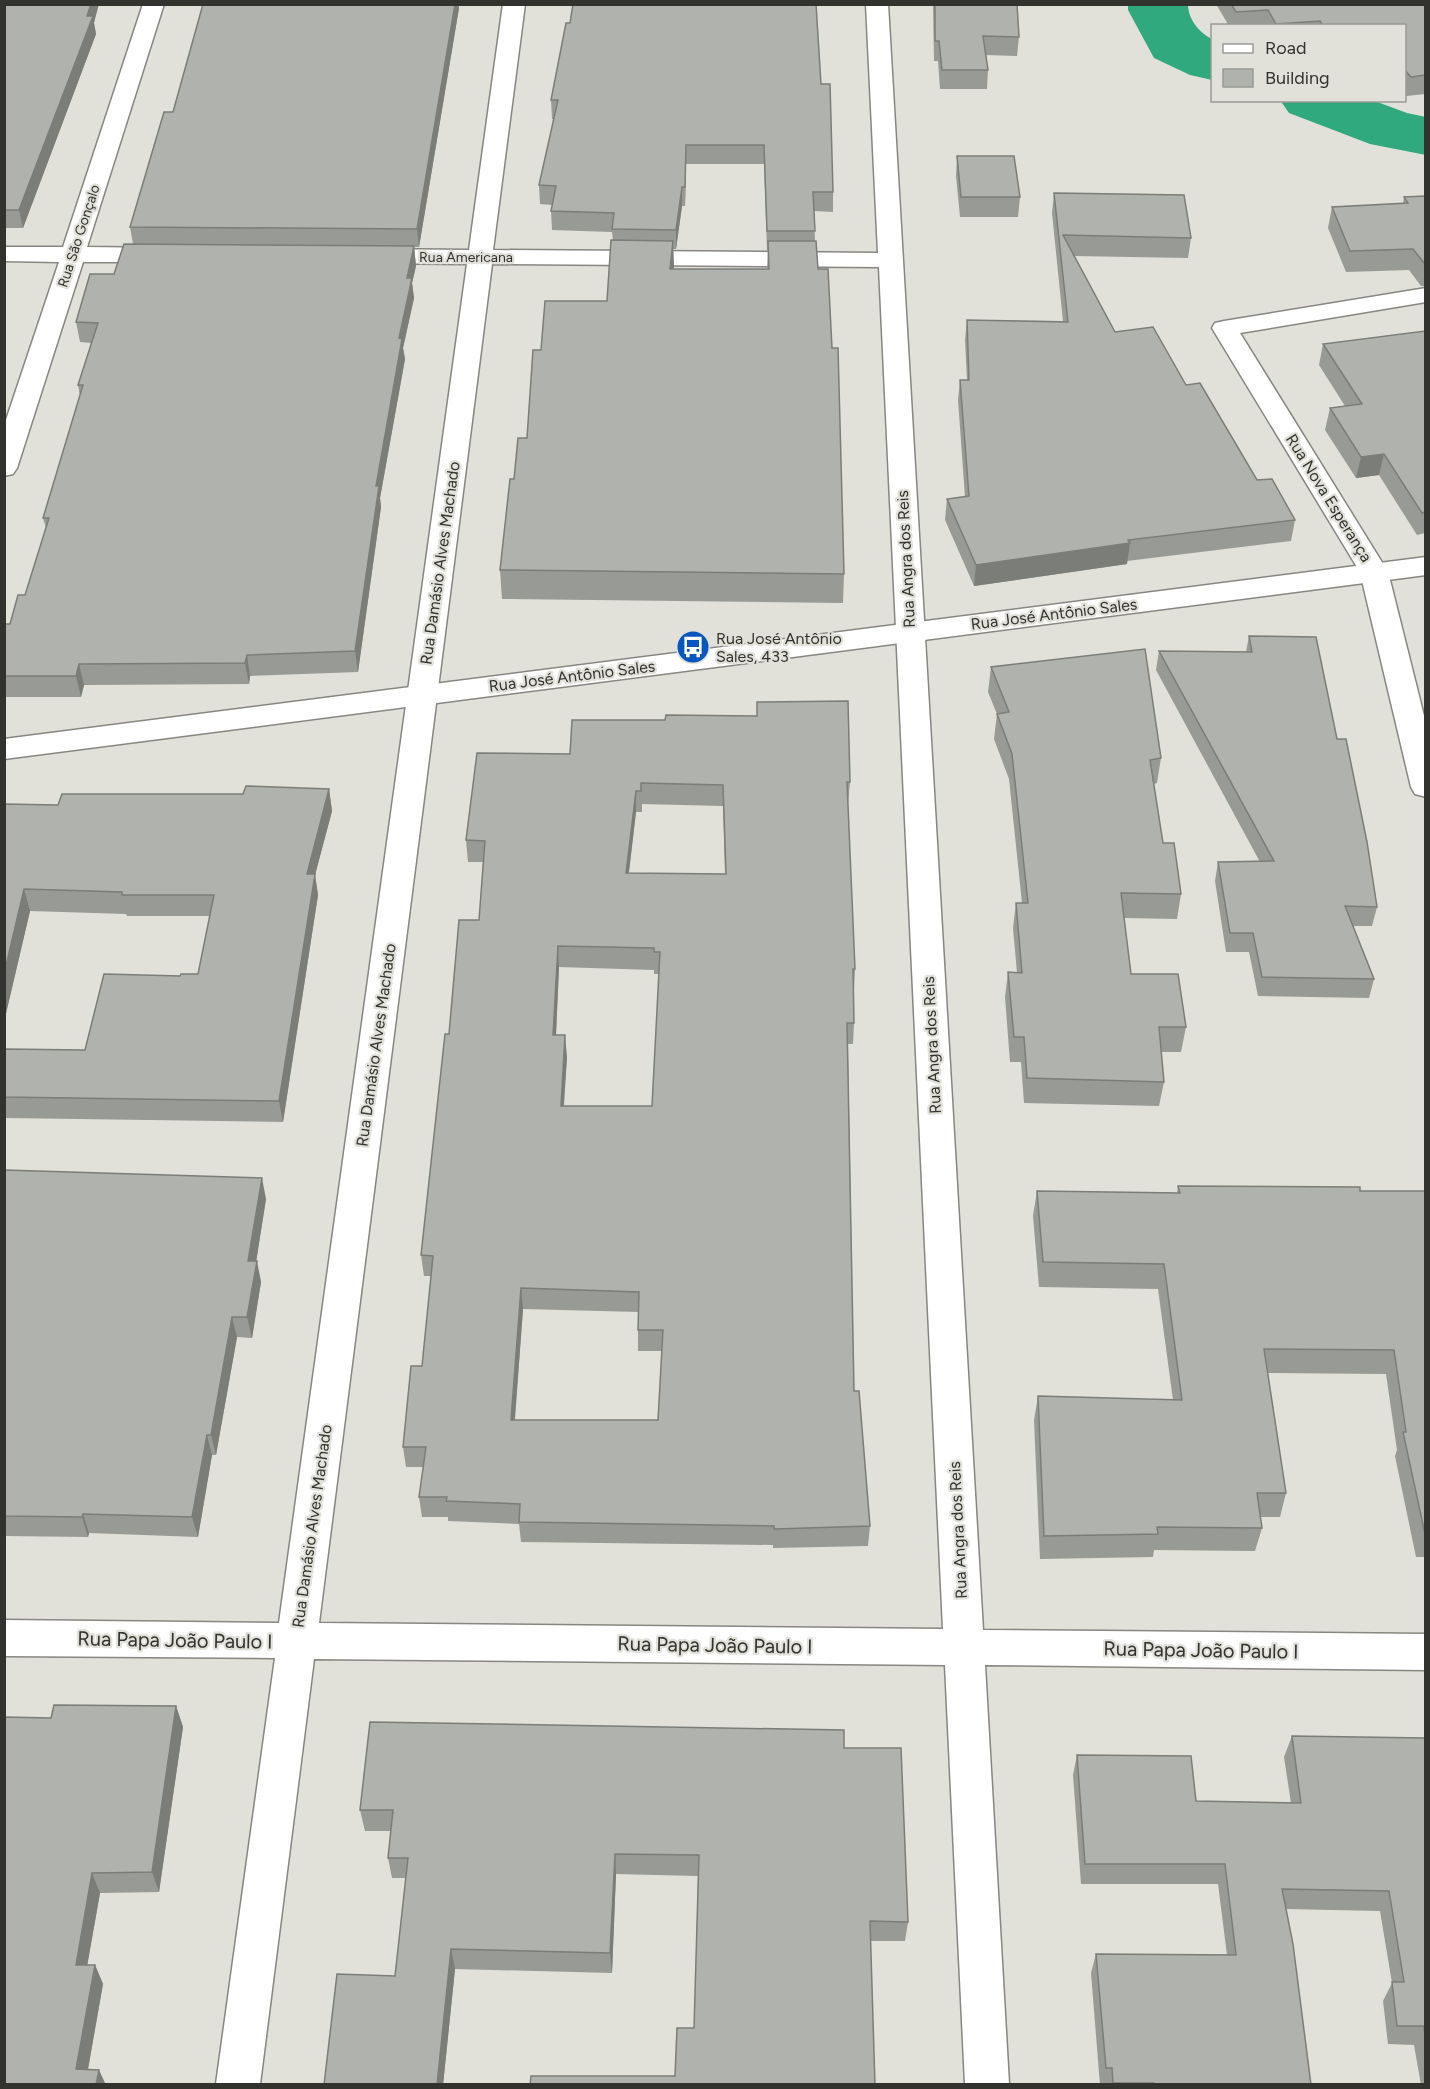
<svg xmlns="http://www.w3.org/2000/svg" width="1430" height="2089" viewBox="0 0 1430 2089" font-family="Figtree,sans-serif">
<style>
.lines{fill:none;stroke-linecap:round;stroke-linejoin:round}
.river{fill:#31a97f;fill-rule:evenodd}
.minor-casing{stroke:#878680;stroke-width:3}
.tertiary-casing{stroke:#878680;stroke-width:3}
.minor{fill:#fff;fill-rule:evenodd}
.tertiary{fill:#fff;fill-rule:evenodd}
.wall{fill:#979a95;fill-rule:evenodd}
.shaded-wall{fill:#7b7d79}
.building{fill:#b0b3ad;stroke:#7b7d79;stroke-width:1.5;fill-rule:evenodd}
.labels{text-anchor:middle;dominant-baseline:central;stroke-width:4.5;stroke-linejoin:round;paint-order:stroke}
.far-street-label{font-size:14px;fill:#32322f;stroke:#e1e0d9}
.street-label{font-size:16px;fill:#32322f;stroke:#e1e0d9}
.poi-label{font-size:16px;fill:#32322f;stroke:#e1e0d9;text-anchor:start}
.near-street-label{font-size:20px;fill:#32322f;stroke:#e1e0d9}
</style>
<rect width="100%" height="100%" fill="#e1e0d9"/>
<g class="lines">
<!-- river -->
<g class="river">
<path d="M1128,4H1188C1188,20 1200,33 1212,39V80L1190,75L1154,58L1128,10Z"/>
<polygon points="1280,100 1372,100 1407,113 1426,117 1426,155 1370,144 1289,113"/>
</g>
<!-- minor casing -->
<g class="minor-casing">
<g id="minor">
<polygon points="143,4 164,4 87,247 165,248 174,250 177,255 174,260 165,262 83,262 17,468 13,474 4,476 4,426 59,262 4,261 4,247 63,247"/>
<path d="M503,4H525L493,250L878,253L866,4H888L983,1630L1426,1634V1670L985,1665L1009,2084H965L945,1665L314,1659L260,2084H216L275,1658L4,1656V1620L279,1623L467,264L369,263L360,261L357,256L360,251L369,249L469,250ZM492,264L879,267L943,1629L319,1623Z"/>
<polygon points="1426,288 1426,302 1240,333 1388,572 1426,724 1426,797 1415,794 1411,787 1360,572 1212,328 1215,323 1224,321"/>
</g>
</g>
<!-- tertiary casing -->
<g class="tertiary-casing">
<polygon id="tertiary" points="1426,557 1426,575 4,759 4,739"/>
</g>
<!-- minor -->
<use href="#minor" class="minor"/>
<!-- tertiary -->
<use href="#tertiary" class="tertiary"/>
</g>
<!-- wall -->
<g class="wall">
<polygon points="4,4 94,23 96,34 23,228 4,228"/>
<polygon points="203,4 458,4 459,8 419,247 414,247 416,266 412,283 414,298 403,348 405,359 380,498 381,507 358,672 250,676 249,684 84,685 81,697 4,697 4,629 10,624 25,595 46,528 43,518 80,396 78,385 91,343 80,342 76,322 114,274 133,244 130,227 173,112"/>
<polygon points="933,4 1017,4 1019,37 1017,56 986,55 988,70 987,89 940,89 938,61 934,61"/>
<polygon points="1216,4 1425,4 1425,94 1407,96 1404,93 1404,26 1229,26"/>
<path d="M570,23L821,84L833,192V212L814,211L815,241L818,269L844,574L843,603L502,599L500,570L514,479L527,438L541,350L607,301L613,240L612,232L552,230L551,211L552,205L540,204L539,185L554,119H552L551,100ZM686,164H764L767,250H768L767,269H674L673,249H676L682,206H685Z"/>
<polygon points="957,156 1020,197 1018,217 960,217 956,176"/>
<polygon points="1054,193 1191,238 1188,258 1074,256 1115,332 1186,385 1257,480 1295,520 1291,541 1127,561 1127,564 974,586 945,520 947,499 965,497 958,400 960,380 967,380 965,340 967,320 1063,321 1052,213"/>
<polygon points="1425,196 1425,286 1421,286 1409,270 1346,272 1328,228 1332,207 1403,204 1404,197"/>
<polygon points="1425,331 1425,533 1417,535 1379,475 1356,478 1325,430 1330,408 1345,406 1319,365 1323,344"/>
<polygon points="1249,636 1337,739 1377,907 1372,926 1353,926 1374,979 1369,998 1258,996 1249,952 1226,952 1215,881 1218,862 1260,862 1156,670 1159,651 1246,652"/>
<polygon points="991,667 1161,758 1157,783 1154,784 1163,843 1181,894 1177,919 1124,918 1131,974 1186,1027 1181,1052 1161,1052 1164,1082 1159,1106 1024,1103 1021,1062 1010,1062 1005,997 1008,972 1017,973 1013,928 1016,903 1022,903 1009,779 994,739 997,714 988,692"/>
<path d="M477,753L850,782L848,804L855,969L854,990H853L854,1023L853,1044H848L854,1391L870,1526L868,1546L773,1548V1545L521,1542L519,1524L448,1521V1517H422L419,1497L423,1467H406L403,1447L422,1366L431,1276H424L421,1255L449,1034L479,920L483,862H468L466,840ZM642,804L723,806L725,874L629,873L636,812H642ZM559,967L654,970V974H659L652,1106H564L567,1057L556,1035ZM523,1309L639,1312L638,1330V1351H662L658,1420H515Z"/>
<polygon points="329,789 332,811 315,875 318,895 283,1122 6,1118 5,1170 266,1199 256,1261 261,1282 252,1338 237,1337 216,1455 212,1455 198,1537 89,1533 88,1537 4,1536 4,1049 85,1050 180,976 198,974 210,916 127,916 126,914 30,911 4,1022 4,804 58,805"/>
<polygon points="1178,1186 1360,1191 1425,1191 1425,1557 1416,1557 1395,1456 1397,1450 1386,1374 1268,1373 1286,1493 1280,1517 1260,1517 1262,1528 1255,1551 1154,1550 1153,1557 1040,1559 1034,1420 1038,1396 1173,1400 1158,1289 1039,1287 1033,1216 1037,1191 1177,1193"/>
<polygon points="176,1706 183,1727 159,1892 100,1893 87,1965 95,1965 103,1984 88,2070 4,2085 51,1718"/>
<polygon points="1292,1736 1425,1738 1425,2085 1421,2085 1414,2045 1388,2044 1383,2001 1392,1983 1380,1911 1286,1909 1311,2085 1100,2085 1091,1973 1096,1954 1227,1955 1218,1884 1081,1884 1073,1775 1077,1755 1196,1801 1291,1803 1284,1757"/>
<polygon points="844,1748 908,1922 905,1941 871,1941 675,2076 694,2028 698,1876 616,1874 612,1973 455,1969 443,2085 324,2085 395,1976 406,1878 392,1878 388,1858 391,1831 365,1831 360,1810"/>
</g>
<!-- shaded-wall -->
<g class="shaded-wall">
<polygon points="91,4 99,4 94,23 96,34 23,228 19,210"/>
<polygon points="455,4 458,4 459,8 419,247 417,229"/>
<polygon points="686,145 686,164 685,206 685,187"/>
<polygon points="682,187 682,206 676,249 676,230"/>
<polygon points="673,241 674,268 670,296 670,269"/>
<polygon points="414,246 416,266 412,283 414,298 403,348 405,359 380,498 381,507 358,672 355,651 376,486 399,338 407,278"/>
<polygon points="1384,454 1379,475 1356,478 1361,457"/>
<polygon points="1130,543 1127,564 974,586 976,565"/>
<polygon points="247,655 250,676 249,684 245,663"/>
<polygon points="79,664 84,685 81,697 76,676"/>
<polygon points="329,789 332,811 315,875 318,895 283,1122 279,1101 307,874"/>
<polygon points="636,791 636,812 626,895 626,873"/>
<polygon points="24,889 30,911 4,1022 4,974"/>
<polygon points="558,946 559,967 555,1057 553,1035"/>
<polygon points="565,1035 567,1057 562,1127 561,1106"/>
<polygon points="4,1112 6,1118 5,1191"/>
<polygon points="262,1178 266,1199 253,1282 248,1261"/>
<polygon points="257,1261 261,1282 252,1338 247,1317"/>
<polygon points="521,1288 523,1309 513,1441 511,1420"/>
<polygon points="232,1317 237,1337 216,1455 211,1435"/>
<polygon points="207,1435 212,1455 198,1537 192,1517"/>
<polygon points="83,1514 89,1533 88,1537 82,1517"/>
<polygon points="176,1706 183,1727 159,1892 152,1872"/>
<polygon points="615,1854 616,1874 612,1973 610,1953"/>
<polygon points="92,1873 100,1893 84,1984 76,1965"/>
<polygon points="451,1949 455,1969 443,2085 437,2085"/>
<polygon points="95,1965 103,1984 85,2085 76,2069"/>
<polygon points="99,2070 106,2085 96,2085"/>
</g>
<!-- building -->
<g class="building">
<polygon points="4,4 91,4 87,16 93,16 19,210 4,210"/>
<polygon points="203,4 455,4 417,229 130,227 164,112 173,112"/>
<polygon points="573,4 816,4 821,84 830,84 833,192 813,192 815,231 767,231 764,145 686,145 685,187 682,187 676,230 612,229 614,213 551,211 556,186 539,185 558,100 551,100 566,23 570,23"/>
<polygon points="935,4 1017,4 1019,37 983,36 988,70 942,70 939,41 935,41"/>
<polygon points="1231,4 1425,4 1425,75 1411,77 1404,69 1404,26 1323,26 1320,21 1276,24 1268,10 1236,12"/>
<polygon points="957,156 1014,156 1020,197 961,197"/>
<polygon points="1054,193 1184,195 1191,238 1063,235 1115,332 1153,327 1186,385 1200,383 1257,480 1272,479 1295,520 1128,540 1130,543 976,565 947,499 969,496 960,380 969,380 967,320 1068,322"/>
<polygon points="1425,196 1425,264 1413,249 1350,251 1332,207 1408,203 1404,197"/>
<polygon points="611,240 673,241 670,269 769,269 768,241 816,241 818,269 828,269 832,348 838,348 844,574 500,570 510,479 514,479 518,438 527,438 533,350 541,350 545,301 607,301"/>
<polygon points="124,244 414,246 407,278 412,278 399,338 402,339 376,486 379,486 355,651 247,655 245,663 79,664 76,676 4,676 4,629 6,624 10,624 18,595 25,595 49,518 43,518 83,385 78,385 98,323 76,322 90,274 114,274"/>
<polygon points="1425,331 1425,512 1422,513 1384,454 1361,457 1330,408 1362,404 1323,344"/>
<polygon points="1249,636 1316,637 1337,739 1346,739 1367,842 1377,907 1345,906 1374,979 1262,977 1253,933 1230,933 1218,862 1274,861 1159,651 1252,652"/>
<polygon points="1145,649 1161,758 1150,760 1163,843 1174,843 1181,894 1121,893 1131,974 1178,974 1186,1027 1159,1027 1164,1082 1027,1078 1024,1037 1014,1037 1008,972 1022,973 1016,903 1028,903 1012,754 997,714 1009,712 991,667"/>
<path d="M848,701L850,782H847L855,969H853L854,1023H847L854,1391H859L870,1526L774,1529V1526L519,1522L520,1504L446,1501L447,1497H419L426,1447H403L411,1366H422L433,1256L421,1255L445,1034H449L459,920H479L485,841L466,840L477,753L570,754L572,720H665L666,715L757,716V702ZM641,783L723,785L726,874L626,873L636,791H641ZM558,946L654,948V952H660L652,1106H561L565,1035H553ZM521,1288L639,1292L638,1330H663L658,1420H511Z"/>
<polygon points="246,786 329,789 307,874 315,874 279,1101 4,1097 4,1049 85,1050 104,974 180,976 181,974 198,974 214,895 122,895 122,892 24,889 4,974 4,804 58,805 62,794 243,794"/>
<polygon points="4,1170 262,1178 248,1261 257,1261 247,1317 232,1317 211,1435 207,1435 192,1517 83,1514 82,1517 4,1516"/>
<polygon points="1178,1186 1360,1187 1360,1191 1425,1191 1425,1534 1403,1432 1406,1432 1394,1350 1264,1349 1286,1493 1257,1493 1262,1528 1157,1527 1158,1534 1044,1536 1038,1396 1182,1400 1164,1264 1043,1262 1037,1191 1180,1193"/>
<polygon points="54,1705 176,1706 152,1872 92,1873 76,1965 95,1965 76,2069 99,2070 96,2085 4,2085 4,1717 51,1718"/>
<polygon points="370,1722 844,1730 844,1748 901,1748 908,1922 870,1921 875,2085 530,2085 531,2076 675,2076 677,2028 694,2028 699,1855 615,1854 610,1953 451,1949 437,2085 324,2085 337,1974 395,1976 408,1858 388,1858 393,1810 360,1810"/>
<polygon points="1292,1736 1425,1738 1425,2037 1424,2026 1397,2026 1392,1982 1404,1982 1389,1891 1282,1889 1293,1944 1311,2085 1159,2085 1153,2083 1113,2083 1112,2068 1106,2068 1096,1954 1236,1955 1225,1864 1085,1864 1077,1755 1191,1756 1196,1801 1301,1803"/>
</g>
<!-- icons -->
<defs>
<g id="bus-disc" transform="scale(1.725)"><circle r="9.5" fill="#0756bf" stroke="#e1e0d9"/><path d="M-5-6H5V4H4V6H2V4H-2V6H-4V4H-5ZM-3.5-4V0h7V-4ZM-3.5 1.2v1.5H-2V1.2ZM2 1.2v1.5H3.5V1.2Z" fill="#fff"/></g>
</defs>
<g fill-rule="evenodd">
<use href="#bus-disc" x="693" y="647"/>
</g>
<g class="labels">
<!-- far-street labels -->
<g class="far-street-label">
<text transform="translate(79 236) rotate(-72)">Rua São Gonçalo</text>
<text x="466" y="257">Rua Americana</text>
</g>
<!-- street labels -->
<g class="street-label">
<text transform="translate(1329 498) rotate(58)">Rua Nova Esperança</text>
<text transform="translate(906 559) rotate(-93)">Rua Angra dos Reis</text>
<text transform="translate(440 563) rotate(-82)">Rua Damásio Alves Machado</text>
<text transform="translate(1054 614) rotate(-7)">Rua José Antônio Sales</text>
<text transform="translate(572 676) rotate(-7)">Rua José Antônio Sales</text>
<text transform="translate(376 1045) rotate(-82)">Rua Damásio Alves Machado</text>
<text transform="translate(932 1045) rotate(-93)">Rua Angra dos Reis</text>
<text transform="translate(312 1526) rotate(-82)">Rua Damásio Alves Machado</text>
<text transform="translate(958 1530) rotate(-93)">Rua Angra dos Reis</text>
</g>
<!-- poi labels -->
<g class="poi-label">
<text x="716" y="638">Rua José Antônio<tspan x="716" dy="18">Sales, 433</tspan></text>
</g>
<!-- near-street labels -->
<g class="near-street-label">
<text transform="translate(175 1640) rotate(1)">Rua Papa João Paulo I</text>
<text transform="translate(715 1645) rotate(1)">Rua Papa João Paulo I</text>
<text transform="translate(1201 1650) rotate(1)">Rua Papa João Paulo I</text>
</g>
</g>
<!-- border -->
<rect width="1430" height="2089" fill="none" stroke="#32322f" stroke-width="12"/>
<!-- legend -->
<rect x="1211" y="24" width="195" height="78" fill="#e1e0d9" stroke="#9b9a95" stroke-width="1.5"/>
<rect x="1223" y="44" width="30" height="9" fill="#ffffff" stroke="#9b9a95" stroke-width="1.5"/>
<text x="1265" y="54" font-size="18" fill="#32322f">Road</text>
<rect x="1223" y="69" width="30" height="18" fill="#b0b3ad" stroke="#9b9a95" stroke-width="1.5"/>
<text x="1265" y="84" font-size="18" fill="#32322f">Building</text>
</svg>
